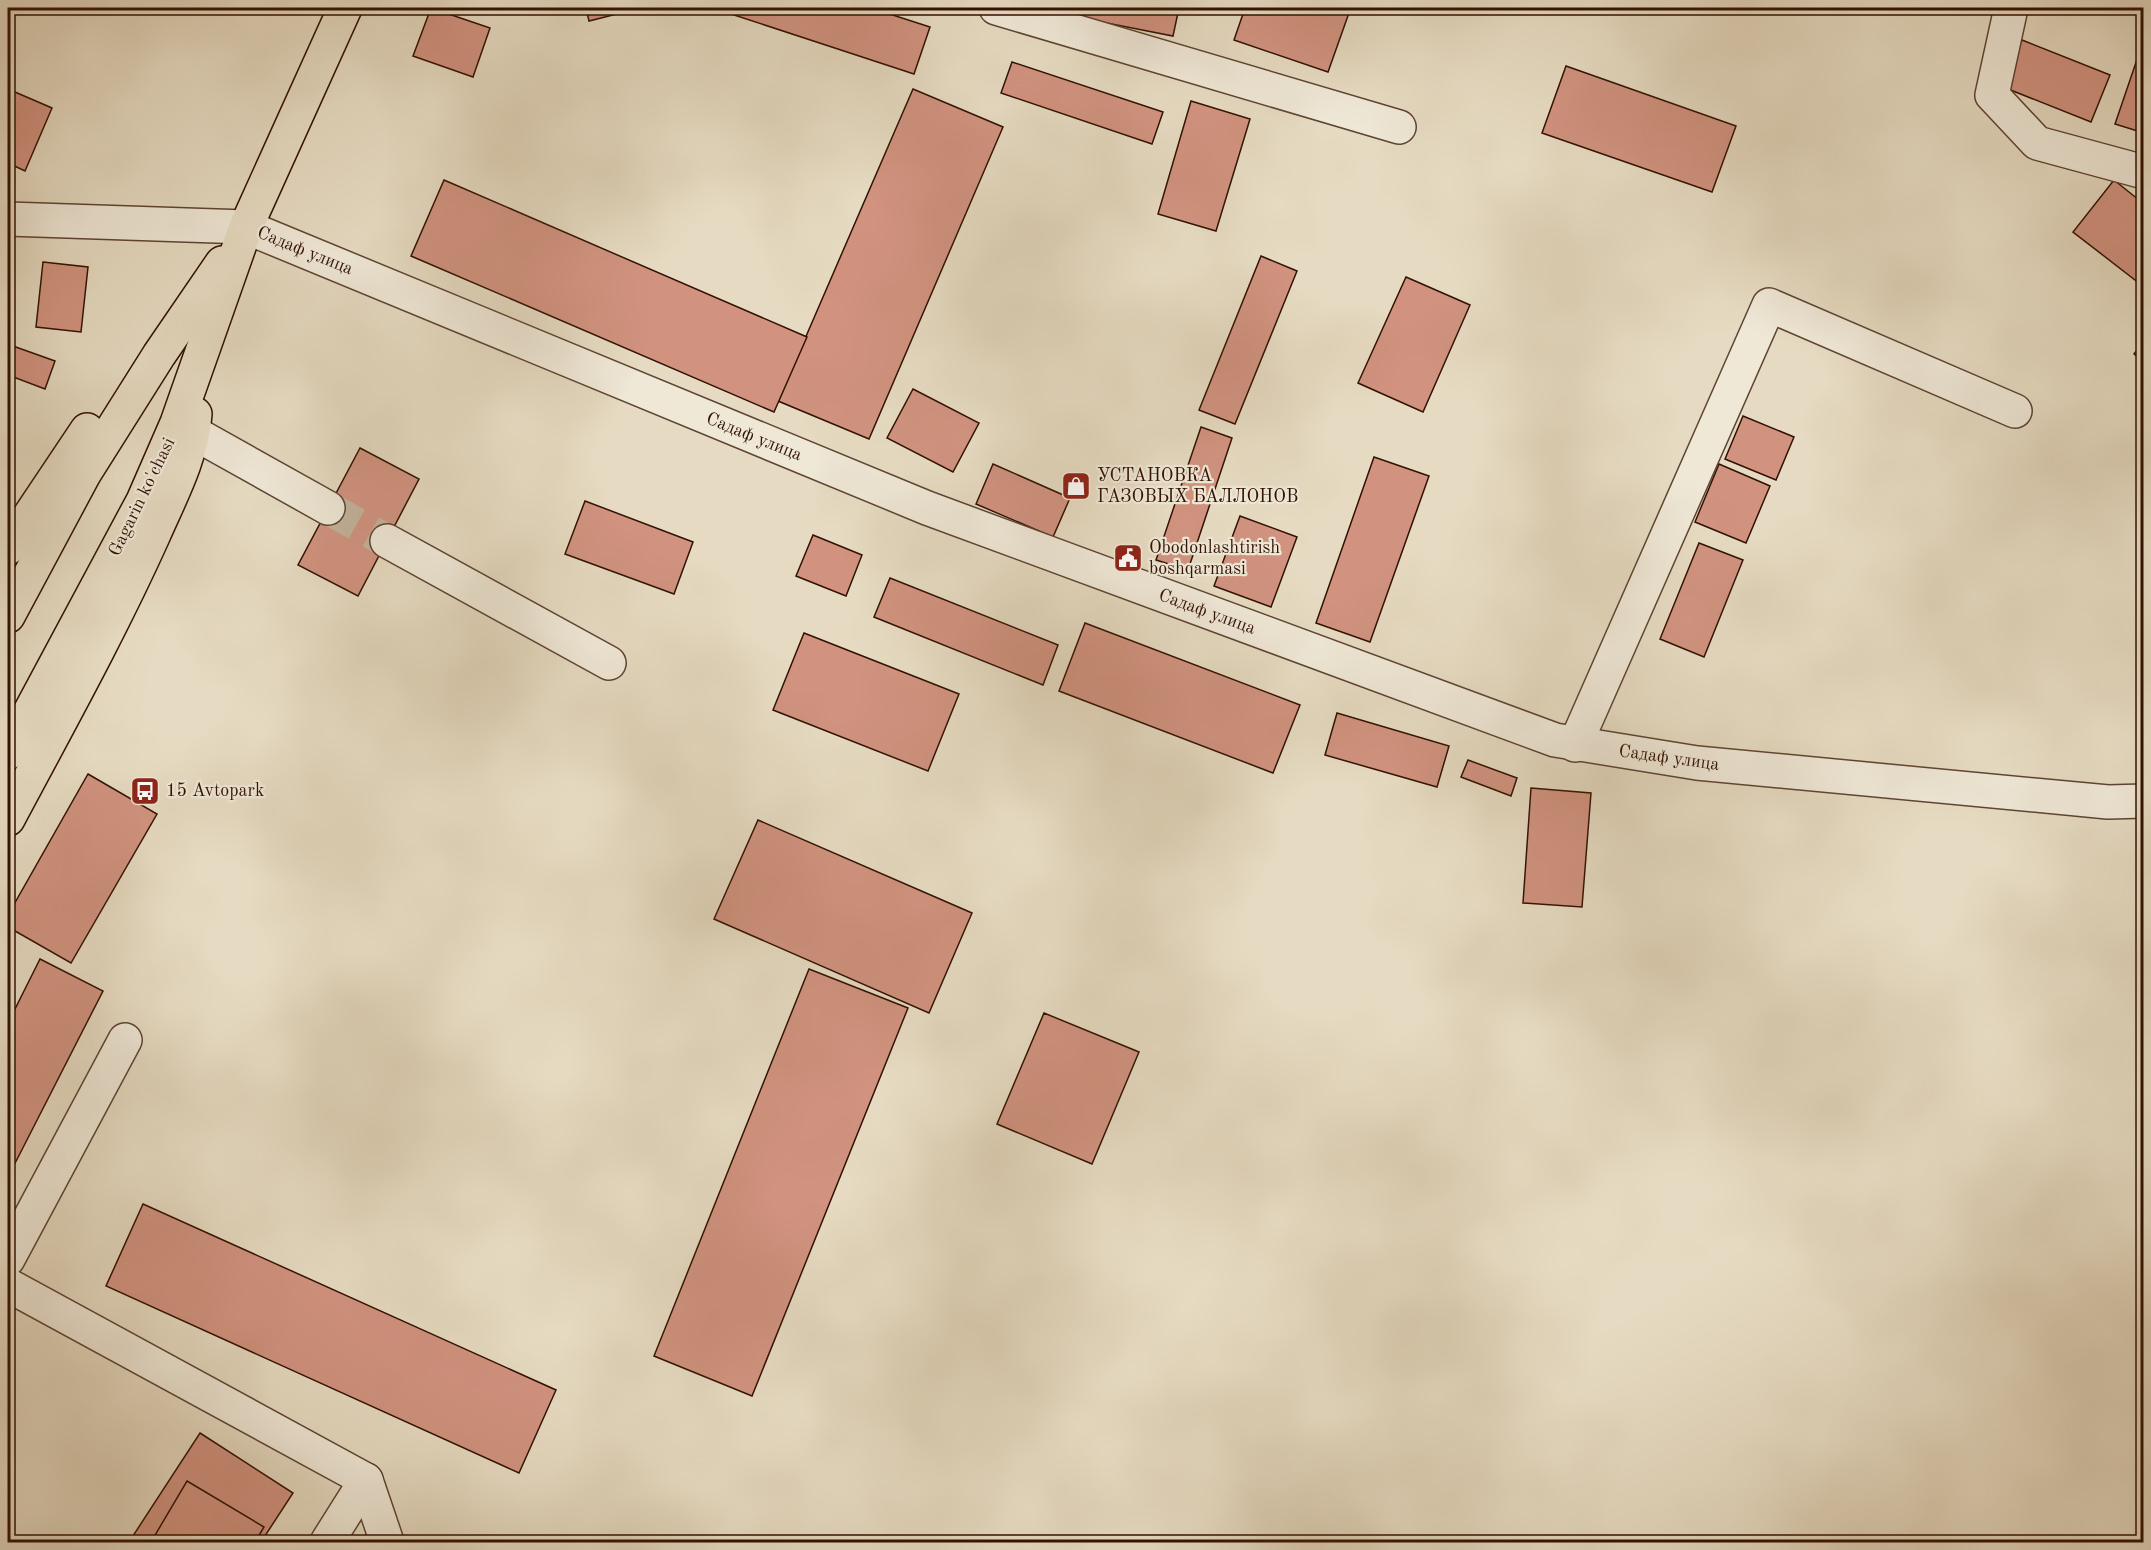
<svg xmlns="http://www.w3.org/2000/svg" width="2151" height="1550" viewBox="0 0 2151 1550" font-family="'Old Standard TT',serif">
<style>
.building{fill:#d19380;stroke:#311102;stroke-width:1.5}
.lines{fill:none;stroke-linecap:round;stroke-linejoin:round}
.minor-tunnel{stroke:#c2b39c;stroke-width:33;stroke-dasharray:33 16;stroke-linecap:butt}
.minor-casing{stroke:#5e4432;stroke-width:36}
.major-casing{stroke:#311102;stroke-width:36}
.minor{stroke:#efe8d7;stroke-width:33}
.major{stroke:#e6dbc2;stroke-width:33}
.labels{text-anchor:middle;dominant-baseline:central;stroke-width:4.5;stroke-linejoin:round;paint-order:stroke}
.street-label{font-size:18px;fill:#311102;stroke:#efe8d7}
.poi-label{font-size:18px;fill:#311102;stroke:#efe8d7;text-anchor:start}
</style>
<rect width="100%" height="100%" fill="#e6dbc2"/>
<filter id="stains"><feTurbulence type="fractalNoise" baseFrequency=".00333" numOctaves="4"/><feColorMatrix values="0 0 0 0 .2 0 0 0 0 .09 0 0 0 0 .02 0 0 0 .5 -.17"/></filter>
<radialGradient id="worn" r=".72"><stop offset=".6" stop-color="#630" stop-opacity="0"/><stop offset="1" stop-color="#630" stop-opacity=".3"/></radialGradient>
<!-- building -->
<g class="building">
<polygon points="431,8 490,28 473,77 413,56"/>
<polygon points="586,8 620,8 621,13 589,21"/>
<polygon points="727,8 871,8 930,27 914,74 725,12"/>
<polygon points="1083,8 1179,8 1173,36 1081,18"/>
<polygon points="1245,8 1341,8 1350,10 1328,72 1234,40"/>
<polygon points="2144,39 2144,133 2115,124"/>
<polygon points="2022,40 2110,75 2091,122 2003,87"/>
<polygon points="1012,62 1163,112 1152,144 1001,93"/>
<polygon points="1566,66 1736,126 1712,192 1542,133"/>
<polygon points="8,89 52,108 25,171 8,163"/>
<polygon points="913,89 1003,127 869,439 778,401"/>
<polygon points="1191,101 1250,119 1216,231 1158,214"/>
<polygon points="444,180 807,337 774,412 411,256"/>
<polygon points="2114,180 2144,204 2144,287 2073,232"/>
<polygon points="1261,256 1297,271 1235,424 1199,410"/>
<polygon points="43,262 88,267 81,332 36,327"/>
<polygon points="1406,277 1470,305 1423,412 1358,383"/>
<polygon points="2144,342 2144,362 2134,354"/>
<polygon points="13,346 55,361 45,389 8,375 8,362"/>
<polygon points="913,389 979,423 953,472 887,438"/>
<polygon points="1743,416 1794,437 1776,480 1725,459"/>
<polygon points="1201,427 1232,438 1188,570 1156,560"/>
<polygon points="360,448 419,479 358,596 298,565"/>
<polygon points="1374,457 1429,476 1370,642 1316,623"/>
<polygon points="993,464 1070,498 1053,537 976,504"/>
<polygon points="1719,464 1770,486 1746,543 1695,522"/>
<polygon points="585,501 693,542 674,594 565,554"/>
<polygon points="1240,516 1297,537 1271,607 1214,586"/>
<polygon points="813,535 862,555 846,596 796,576"/>
<polygon points="1699,543 1743,560 1704,657 1660,639"/>
<polygon points="890,578 1058,645 1043,685 874,617"/>
<polygon points="1085,623 1300,705 1273,773 1059,691"/>
<polygon points="804,633 959,694 928,771 773,710"/>
<polygon points="1337,713 1449,746 1437,787 1325,755"/>
<polygon points="1468,760 1517,778 1511,796 1461,777"/>
<polygon points="88,774 157,814 71,963 8,927 8,915"/>
<polygon points="1531,788 1591,793 1582,907 1523,903"/>
<polygon points="758,820 972,913 929,1013 714,919"/>
<polygon points="40,959 103,991 8,1177 8,1023"/>
<polygon points="809,969 908,1008 752,1396 654,1356"/>
<polygon points="1044,1013 1139,1052 1092,1164 997,1124"/>
<polygon points="143,1204 556,1390 519,1473 106,1286"/>
<polygon points="200,1433 293,1493 261,1542 129,1542"/>
<polygon points="187,1481 264,1527 255,1542 151,1542"/>
</g>
<g class="lines">
<!-- minor-tunnel -->
<polyline class="minor-tunnel" points="328,508 387,541"/>
<!-- minor casing -->
<g class="minor-casing">
<g id="minor">
<polyline points="996,8 1399,127"/>
<polyline points="2011,8 1992,95 2037,143 2144,172"/>
<polyline points="8,219 246,227 927,508 1555,740 1697,763 2108,802 2144,801"/>
<polyline points="194,433 328,508"/>
<polyline points="387,541 609,663"/>
<polyline points="1575,745 1769,305 2015,411"/>
<polyline points="8,1259 125,1040"/>
<polyline points="8,1285 366,1480 327,1542"/>
<polyline points="366,1480 387,1542"/>
</g>
</g>
<!-- major casing -->
<g class="major-casing">
<g id="major">
<polyline points="8,548 87,430"/>
<polyline points="8,616 84,474 159,355 222,263"/>
<polyline points="8,753 143,501 177,423 246,227 345,8"/>
<path d="M8,819C58,725 110,632 154,534C171,495 192,457 195,414"/>
</g>
</g>
<!-- minor -->
<use href="#minor" class="minor"/>
<!-- major -->
<use href="#major" class="major"/>
</g>
<!-- icons -->
<defs>
<g id="shop-square" transform="scale(1.5)"><rect x="-9" y="-9" width="18" height="18" rx="4" fill="#8f2418" stroke="#efe8d7"/><path d="M-5-2.5h2.3a2.7 3.5 0 0 1 5.4 0H5L5.5 6h-11ZM-1.5-2.5h3a1.5 2.3 0 0 0-3 0Z" fill="#fff"/></g>
<g id="civic-square" transform="scale(1.5)"><rect x="-9" y="-9" width="18" height="18" rx="4" fill="#8f2418" stroke="#efe8d7"/><path d="M-.6-6.5H3V-4.5H.6V-3L4-1V1h2V6H-6V1h2V-1L-.6-3ZM-1.2 2.5V6h2.4V2.5Z" fill="#fff"/></g>
<g id="bus-square" transform="scale(1.5)"><rect x="-9" y="-9" width="18" height="18" rx="4" fill="#8f2418" stroke="#efe8d7"/><path d="M-5-6H5V4H4V6H2V4H-2V6H-4V4H-5ZM-3.5-4V0h7V-4ZM-3.5 1.2v1.5H-2V1.2ZM2 1.2v1.5H3.5V1.2Z" fill="#fff"/></g>
</defs>
<g fill-rule="evenodd">
<use href="#shop-square" x="1076" y="486"/>
<use href="#civic-square" x="1128" y="558"/>
<use href="#bus-square" x="145" y="791"/>
</g>
<g class="labels">
<!-- street labels -->
<g class="street-label">
<text transform="translate(305 251) rotate(22)">Садаф улица</text>
<text transform="translate(754 437) rotate(22)">Садаф улица</text>
<text transform="translate(142 497) rotate(-64)">Gagarin ko'chasi</text>
<text transform="translate(1207 612) rotate(20)">Садаф улица</text>
<text transform="translate(1669 758) rotate(8)">Садаф улица</text>
</g>
<!-- poi labels -->
<g class="poi-label">
<text x="1097" y="476">УСТАНОВКА<tspan x="1097" dy="21">ГАЗОВЫХ БАЛЛОНОВ</tspan></text>
<text x="1149" y="548">Obodonlashtirish<tspan x="1149" dy="21">boshqarmasi</tspan></text>
<text x="166" y="791">15 Avtopark</text>
</g>
</g>
<!-- margin -->
<rect width="2151" height="1550" fill="none" stroke="#e6dbc2" stroke-width="30"/>
<rect x="9" y="9" width="2133" height="1532" fill="none" stroke="#311102" stroke-width="3"/>
<rect x="15" y="15" width="2121" height="1520" fill="none" stroke="#311102" stroke-width="1.5"/>
<rect width="100%" height="100%" filter="url(#stains)"/>
<rect width="100%" height="100%" fill="url(#worn)"/>
</svg>
